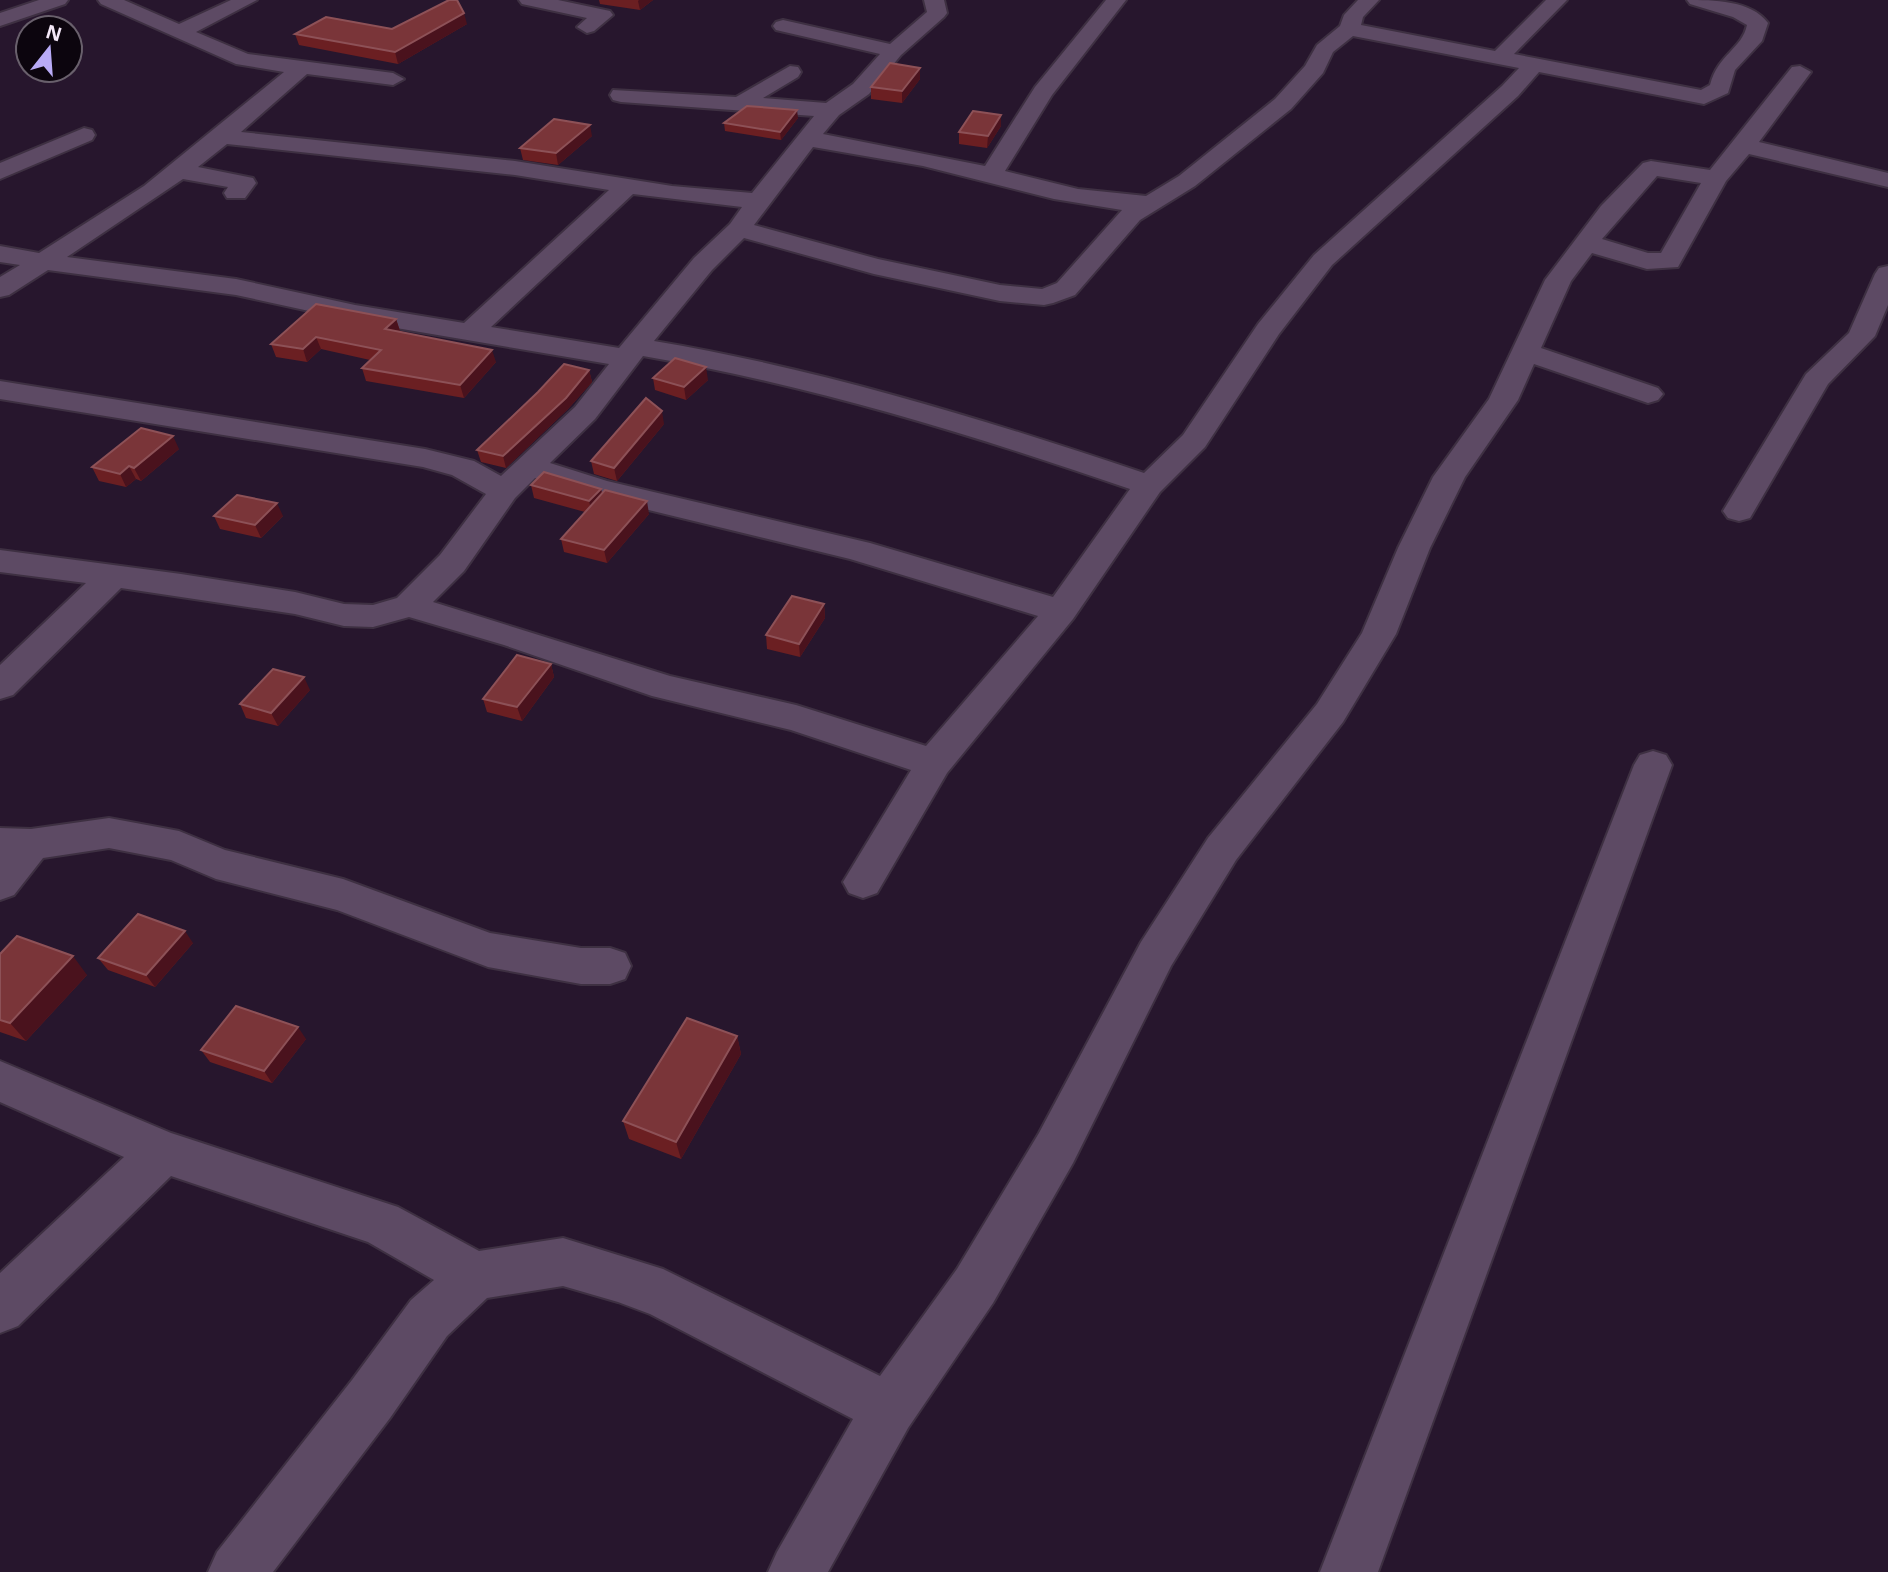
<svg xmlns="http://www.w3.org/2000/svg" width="1888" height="1572" viewBox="0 0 1888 1572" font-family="'Open Sans',sans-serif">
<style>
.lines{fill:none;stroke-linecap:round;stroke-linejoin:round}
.minor-casing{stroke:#3e3042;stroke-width:4}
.minor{fill:#5d4a64;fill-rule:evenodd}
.wall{fill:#6b1f22}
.shaded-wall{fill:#4a121d}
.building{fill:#7a3539;stroke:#8d5157;stroke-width:2}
</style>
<rect width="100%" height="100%" fill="#27162d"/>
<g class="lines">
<!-- minor casing -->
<g class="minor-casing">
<g id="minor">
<polygon points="39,0 68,0 65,4 0,26 0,13"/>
<path d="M98,0H124L179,24L231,0H257L196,32L248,54L393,73L404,79L393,85L307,74L241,132L515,161L672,186L752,193L814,116L621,102L613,100L610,95L613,90L736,97L790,66L798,67L801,72L798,77L763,98L826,103L853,84L880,54L776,30L773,26L776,22L783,20L890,44L927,12L924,0H944L947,13L944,17L901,55L869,94L839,115L823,134L985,166L1035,87L1106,0H1126L1052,95L1005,171L1078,189L1146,196L1179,176L1275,99L1305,66L1317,45L1340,26L1344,15L1358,0H1379L1363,17L1361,25L1495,51L1546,0H1567L1514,54L1701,90L1710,85C1718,54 1742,49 1747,25L1733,17L1690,4L1687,0C1713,0 1751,0 1768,23L1762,41L1735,70L1728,93L1704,104L1539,72L1518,96L1332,265L1279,334L1205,447L1160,492L1073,619L947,773L877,893L863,898L849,893L843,882L911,770L791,730L652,696L504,645L409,617L373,627L344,626L295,614L121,588L13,695L0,699V665L86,583L0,572V550L181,574L295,592L344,604L373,605L397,598L440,555L486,494L452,475L423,467L0,399V381L425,449L474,461L501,476L575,407L609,364L355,321L236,295L48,270L9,295L0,297V277L20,265L0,262V246L39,253L144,186L284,72L236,64L101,4ZM1353,36L1519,68L1502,86L1314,255L1258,324L1183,435L1144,473C983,419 821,369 654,341L712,270L744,238L874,274L1000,301L1044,305L1053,303L1075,295L1140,220L1195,186L1291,109L1323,73L1333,52ZM227,144L515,175L609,190L464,323L355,305L236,279L67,257L183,179L228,187L224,193L227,198H245L256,183L253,178L198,167ZM813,147L923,166L1054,199L1122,210L1057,283L1042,289L1000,285L878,259L754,225ZM633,194L742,207L730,224L694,258L619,348L491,327ZM643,356C810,385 970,434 1130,489L1053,597L870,543L607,481L550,463L595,419ZM535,478L587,495L850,559L1038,616L926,746L796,705L670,676L433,602L464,571L515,498Z"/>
<polygon points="519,0 558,0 610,11 613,15 594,31 587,33 577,27 587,18 522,4"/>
<path d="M1800,66L1811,72L1759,142L1888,173V187L1749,154L1726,181L1678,267L1647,269L1592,253L1571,281L1541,348L1658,388L1663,394L1658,400L1648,403L1534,364L1518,400L1465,477L1430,548L1396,634L1343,722L1236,860L1171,966L1073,1163L993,1303L908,1428L828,1572H768L777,1552L853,1419L650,1314L618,1302L563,1286L487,1298L447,1336L390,1418L273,1572H208L217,1552L352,1380L411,1300L434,1280L368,1242L171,1176L18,1326L0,1333V1273L124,1157L0,1102V1061L171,1133L398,1207L479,1251L563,1238L663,1269L880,1376L957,1269L1039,1133L1141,942L1208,838L1317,704L1362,633L1398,548L1433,477L1489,399L1545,280L1601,206L1643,163L1651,161L1710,170L1792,67ZM1657,176L1701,183L1661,253H1648L1602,239Z"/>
<polygon points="84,128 92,130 95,135 92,140 0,179 0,163"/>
<polygon points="1888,266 1888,305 1875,336 1828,384 1750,518 1739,521 1728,518 1723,511 1806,374 1849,333 1875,274 1879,268"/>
<polygon points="1653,751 1666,755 1672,765 1378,1572 1320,1572 1634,765 1640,755"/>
<polygon points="109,818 179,831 225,850 343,879 490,933 581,948 610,948 625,953 631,966 625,979 610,984 581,984 488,967 337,910 216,879 171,860 109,848 43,858 14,895 0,900 0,828 31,829"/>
</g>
</g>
<!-- minor -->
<use href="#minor" class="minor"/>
</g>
<!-- wall -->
<g class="wall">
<polygon points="599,0 653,0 640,10 600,4"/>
<polygon points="467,24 398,64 299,45 295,34"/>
<polygon points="920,68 920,79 902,103 871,99 871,87"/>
<polygon points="798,118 781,140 725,131 724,123"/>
<polygon points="1001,126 987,148 959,144 959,132"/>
<polygon points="592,136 558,165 523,160 520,148"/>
<polygon points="396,319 400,331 496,362 464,398 366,381 362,368 370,360 321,349 307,362 276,357 271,344"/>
<polygon points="589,370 592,382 568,409 506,468 481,462 477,450"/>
<polygon points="653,378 708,380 686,400 655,390"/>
<polygon points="664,424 617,481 594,474 591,461"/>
<polygon points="179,449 141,481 136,479 126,487 99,481 92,467"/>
<polygon points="531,485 601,489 602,494 649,514 607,563 564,552 561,539 585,512 534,498"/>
<polygon points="214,516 283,516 261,538 220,529"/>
<polygon points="824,604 825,618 800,657 767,649 766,635"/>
<polygon points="551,664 554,677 522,721 487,712 483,699"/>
<polygon points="310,690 278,726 246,718 240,704"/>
<polygon points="193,943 155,987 108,970 98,958"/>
<polygon points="0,954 87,975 26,1041 0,1032"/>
<polygon points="737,1036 741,1054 681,1159 629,1139 623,1121"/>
<polygon points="306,1039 272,1083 210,1062 201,1050"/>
</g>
<!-- shaded-wall -->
<g class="shaded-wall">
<polygon points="639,0 653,0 640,10 638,1"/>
<polygon points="464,13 467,24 398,64 395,52"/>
<polygon points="920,68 920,79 902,103 902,91"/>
<polygon points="797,110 798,118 781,140 780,132"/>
<polygon points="1001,115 1001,126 987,148 988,136"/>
<polygon points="590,125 592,136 558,165 556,153"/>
<polygon points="396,319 400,331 385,329"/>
<polygon points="316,337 321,349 307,362 303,349"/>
<polygon points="492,350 496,362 464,398 460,385"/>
<polygon points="706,367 708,380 686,400 684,387"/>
<polygon points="589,370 592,382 568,409 506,468 503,456"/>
<polygon points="662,411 664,424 617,481 614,468"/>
<polygon points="173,436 179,449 141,481 134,468"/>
<polygon points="129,466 136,479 126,487 120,474"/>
<polygon points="601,489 604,502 592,514 589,501"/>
<polygon points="647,501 649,514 607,563 604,550"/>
<polygon points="277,503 283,516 261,538 255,525"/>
<polygon points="824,604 825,618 800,657 799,644"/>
<polygon points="551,664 554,677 522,721 517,707"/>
<polygon points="304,677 310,690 278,726 271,713"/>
<polygon points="185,931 193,943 155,987 146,975"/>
<polygon points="73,956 87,975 26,1041 10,1023"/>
<polygon points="298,1027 306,1039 272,1083 264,1071"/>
<polygon points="737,1036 741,1054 681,1159 676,1142"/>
</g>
<!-- building -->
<g class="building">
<polygon points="449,0 457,0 464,13 395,52 295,34 326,17 392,29"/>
<polygon points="890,63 920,68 902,91 871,87"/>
<polygon points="747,106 797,110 780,132 724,123"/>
<polygon points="973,111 1001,115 988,136 959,132"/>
<polygon points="554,119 590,125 556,153 520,148"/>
<polygon points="316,304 396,319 385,329 492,350 460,385 362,368 381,350 316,337 303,349 271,344"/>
<polygon points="675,358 706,367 684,387 653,378"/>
<polygon points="564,364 589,370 566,398 503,456 477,450 538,392"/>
<polygon points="646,398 662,411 614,468 591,461"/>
<polygon points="141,428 173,436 134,468 129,466 120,474 92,467"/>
<polygon points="544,472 601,489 589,501 531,485"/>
<polygon points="605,490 647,501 604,550 561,539"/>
<polygon points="237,495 277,503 255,525 214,516"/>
<polygon points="792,596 824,604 799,644 766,635"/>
<polygon points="517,655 551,664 517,707 483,699"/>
<polygon points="273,669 304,677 271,713 240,704"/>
<polygon points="138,914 185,931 146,975 98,958"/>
<polygon points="17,936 73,956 10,1023 0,1020 0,954"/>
<polygon points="236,1006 298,1027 264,1071 201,1050"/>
<polygon points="687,1018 737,1036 676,1142 623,1121"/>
</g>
<!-- north arrow -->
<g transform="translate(49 49) rotate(17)"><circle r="33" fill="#0c050e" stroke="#69606c" stroke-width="2"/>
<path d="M0-5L12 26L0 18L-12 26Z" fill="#b9abf7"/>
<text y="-10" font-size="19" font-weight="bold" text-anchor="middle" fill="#f4e8f8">N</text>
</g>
</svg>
